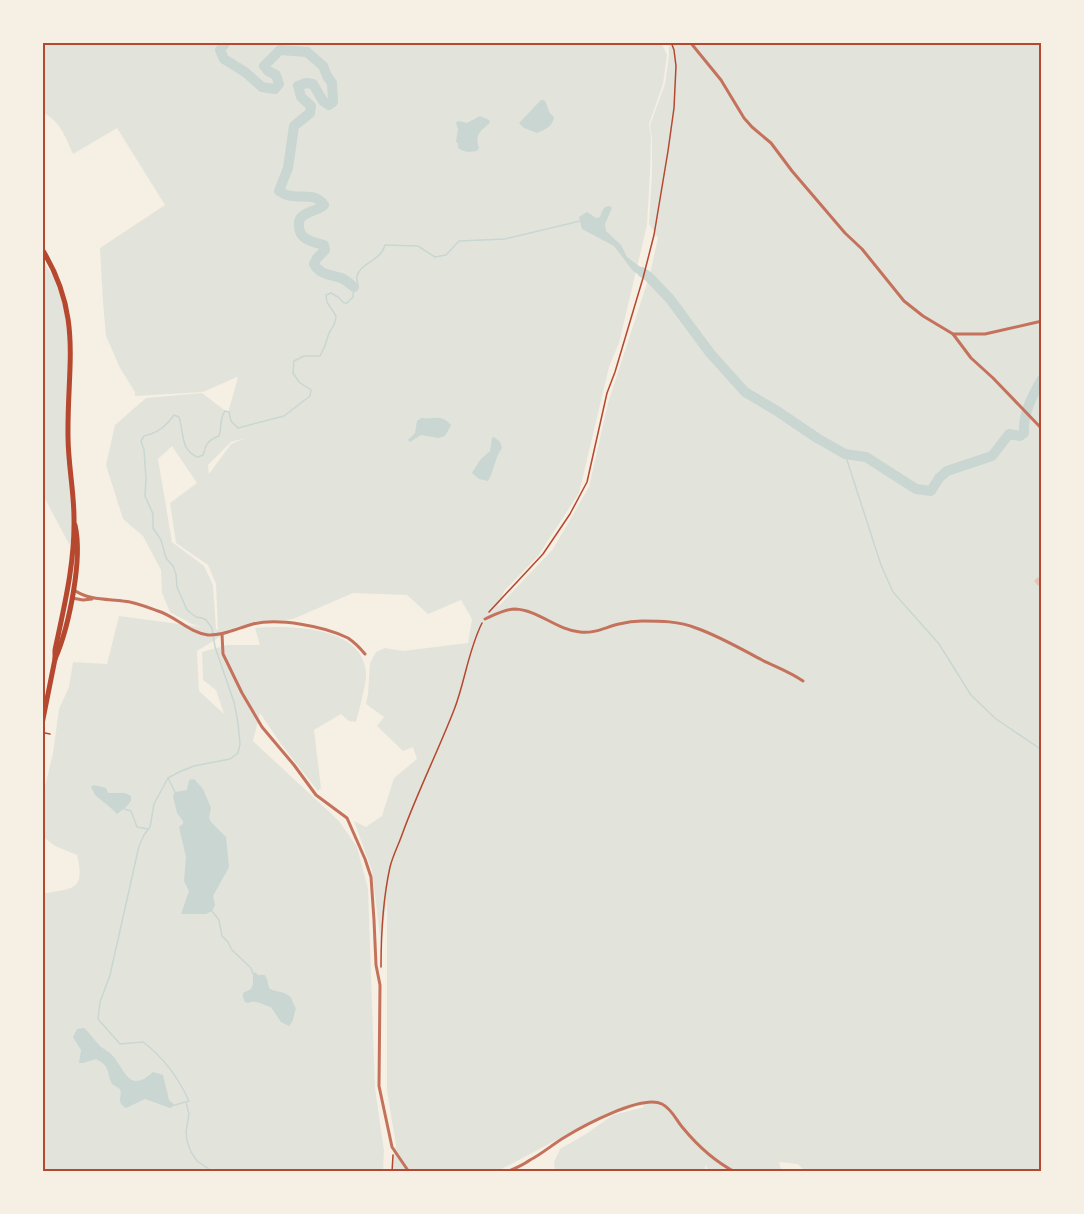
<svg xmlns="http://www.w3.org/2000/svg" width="1084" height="1214" viewBox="0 0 1084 1214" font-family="'Public Sans',sans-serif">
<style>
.green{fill:#e2e4dc;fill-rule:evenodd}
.water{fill:#c9d6d2}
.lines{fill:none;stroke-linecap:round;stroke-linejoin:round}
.stream{stroke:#c9d6d2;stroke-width:1.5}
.river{stroke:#c9d6d2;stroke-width:10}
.building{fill:#e6c5b7}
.path{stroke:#b5482f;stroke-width:1.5}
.minor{stroke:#c5725c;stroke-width:3}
.primary{stroke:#b5482f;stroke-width:5}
.neatline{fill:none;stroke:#b5482f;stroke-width:2}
</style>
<rect width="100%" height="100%" fill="#f6efe4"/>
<!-- green -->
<g class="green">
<path d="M42,42H661L667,55L663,84L649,124L651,136L650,173L647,225L619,343L609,367L579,493L538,556L504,591L498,607L553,549L589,487L608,403L650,274L658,238L649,224L652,174V138L650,125L665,84L669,56V42H1042V1172H805L798,1164L779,1162L782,1172H710L705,1165V1172H555L554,1162L560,1149L586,1134L613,1115L644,1107L643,1104L592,1121L496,1172H392V1160L396,1145L387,1091V899L381,945L372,871L354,821L366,827L382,816L394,778L417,759L413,747L403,751L377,726L384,717L366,704L368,694L370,663L376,652L385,648L403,651L468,643L472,619L461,600L428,614L407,595L353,593L293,619L236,627L197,651L199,691L224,714L216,690L203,680L202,652L227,645H260L255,628C290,625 362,626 366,672C367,682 359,710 356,722L349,721L341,714L314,730L321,788L318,791L281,744L260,713L253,741L339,821L357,847L368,889L375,1088L384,1151L383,1172H42V894C72,888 86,892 77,855L55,846L42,836V799L53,753L59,709L69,687L73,662L107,664L119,616L202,627L192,624L170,612L162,593L161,570L143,536L123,519L106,465L115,425L146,398L202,393L228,413L238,377H237L203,392L135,396V392L120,368L106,336L103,303L100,248L165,205L117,128L73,154C65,136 60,121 42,112ZM245,438L231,444L209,474L208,465L231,442ZM172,446L197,483L170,503L176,543L208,565L216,584L218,630L216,629L213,585L204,566L172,542L158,459Z"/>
<polygon points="42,259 63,293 66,308 73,540 69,544 42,493"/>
</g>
<!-- water -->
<g class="water">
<path d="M541,100H544C549,106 546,111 554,117C552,127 546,129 537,133L524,128L519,123Z"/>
<path d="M480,116L489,120L490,123C479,132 475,134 479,148L477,151C470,152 465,153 458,148V143L456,142L458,129L456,123L458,121L467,123Z"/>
<polygon points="610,206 612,208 605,224 606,231 621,245 627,257 643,269 641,276 633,271 614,246 582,229 579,217 587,212 596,218 600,217 602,211 605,207"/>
<path d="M421,418C435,420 440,413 451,425L445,436L438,438L421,435L410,442L408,440L415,433L417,421Z"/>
<path d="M494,437L500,442L502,448C495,457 494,471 488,481L479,479L472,473L480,460L490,451L492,438Z"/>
<polygon points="194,779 203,789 211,808 209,818 211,822 226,837 229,867 213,896 215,905 212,911 206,914 181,914 189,891 184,881 186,857 179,827 183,824 183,821 177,813 173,796 175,792 187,790 189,780"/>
<polygon points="94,785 106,788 108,793 125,793 131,796 131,801 126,807 117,814 110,807 95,795 91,787"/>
<path d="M255,972L258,975H265L267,979L269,988C274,992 282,991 288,995C293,998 292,1003 296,1008C294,1013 294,1022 289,1026L281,1022L271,1007C264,1006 256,999 248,1003L245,1002L243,997V993L251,989L253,984V974Z"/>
<path d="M84,1028C90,1033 94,1040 100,1046C103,1049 108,1051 111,1054C125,1068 128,1095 153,1072L163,1075L169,1100L175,1105L170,1108L145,1099L126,1108C115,1101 123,1098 120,1089L112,1084C106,1071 111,1067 96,1059L83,1063H79L81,1050L73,1037L77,1029Z"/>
</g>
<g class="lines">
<!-- stream -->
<g class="stream">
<polyline points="845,454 881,565 893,592 939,644 971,695 996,719 1042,750"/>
<polyline points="168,778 175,792"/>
<polyline points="124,809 131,811 137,827 148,829"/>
<polyline points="212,911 219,920 222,936 228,942 232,950 251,968 253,974"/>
<polyline points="175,1105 185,1102"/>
<path d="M213,1172L197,1161L191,1152L187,1141L186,1132L189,1114L186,1102L189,1101C179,1079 163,1057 143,1042L120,1044L98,1019L100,1002L110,975L139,846L144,835L150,827L154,804L168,778L179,772L194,766L230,759L238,753L240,744L238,723L234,702L215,647L212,628L206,620L202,618L196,617L187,610L177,587L176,574L173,566L166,558L161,540L153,528V514L145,496L146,478L144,450L141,441L144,436C158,433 166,426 174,415L179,417C184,432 180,451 198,457L203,455C206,444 208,440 219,436C222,427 219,419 225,411L229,412L231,421L238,428L284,416L310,396L311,390L299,382L293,373L294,361L304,356H320C324,349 326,344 328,336C331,326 335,329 336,316L327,302L326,295L331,293L338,297L344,303H347L353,297L354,287L358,286C358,283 356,279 357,276C360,263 381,261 385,245L418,246L435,257L446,255L459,241L505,239L580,221"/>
</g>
<!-- river -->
<g class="river">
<path d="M226,42L220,50L224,59L245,72L262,87L275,89L279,84L276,75L268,71L264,66L280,50L307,52L323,66L327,76L332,83L333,102L329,105L323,101L313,84L306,83L298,86L301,97L311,106L310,113L294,126L288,168L279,191C296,203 313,189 324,205C319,210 312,210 306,214C301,216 298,220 299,226C299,240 313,242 324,245L325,250L317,258L314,264C320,275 330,274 341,278C346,280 350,284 354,287"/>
<path d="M642,272L649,277L670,299L710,353L745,392L777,411L817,438L845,454L866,457L916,489L931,491L939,478L947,471L992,456L1009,434L1020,436L1024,433C1023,413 1032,396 1042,379"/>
</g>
</g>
<!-- building -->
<polygon class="building" points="1038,577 1042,582 1038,586 1034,581"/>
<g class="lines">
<!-- path -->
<g class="path">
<polyline points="489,612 543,554 570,514 587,482 607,393 615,372 643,278 654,235 668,151 674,108 676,66 674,50 671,42"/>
<polyline points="45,733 50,734"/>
<path d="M381,967C381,933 383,899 390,867C393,855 399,844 403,832C418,791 438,751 454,710C465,682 468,651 482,623"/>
<polyline points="392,1172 393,1155"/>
</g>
<!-- minor -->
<g class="minor">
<polyline points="690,42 721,80 744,118 752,127 771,143 792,171 845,233 862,249 904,301 923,316 953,334 985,334 1042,321"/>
<polyline points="953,334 971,358 993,378 1042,429"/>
<path d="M74,590C88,600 106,599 123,601C135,602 147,607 158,611C175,616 190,633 208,635C223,636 238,628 253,624C278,618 324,626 348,638C354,642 360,648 365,654"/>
<polyline points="72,598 83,600 92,599"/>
<path d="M485,619C494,615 505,609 515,609C538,610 557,630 580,632C594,634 606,627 619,624C627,622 635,621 642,621C660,621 679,621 696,628C719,636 741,649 762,660C776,667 790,672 803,681"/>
<polyline points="222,634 223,654 242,693 262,727 294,765 316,795 347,818 365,859 371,877 374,920 376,965 380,985 379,1086 392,1147 409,1172"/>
<path d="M506,1172C514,1169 523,1165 530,1160C542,1154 553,1144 565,1137C583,1126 642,1094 662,1104C672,1109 676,1120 683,1128C697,1145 716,1162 735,1172"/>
</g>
<!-- primary -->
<g class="primary">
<path d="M42,249C83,316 67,364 68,436C68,464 74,491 74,518C75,563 64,607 55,650V659"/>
<path d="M42,724L55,659C69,627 83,559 75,525"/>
</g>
</g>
<!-- border -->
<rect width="1084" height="1214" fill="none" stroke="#f6efe4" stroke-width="87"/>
<rect x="44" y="44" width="996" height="1126" class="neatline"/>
</svg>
